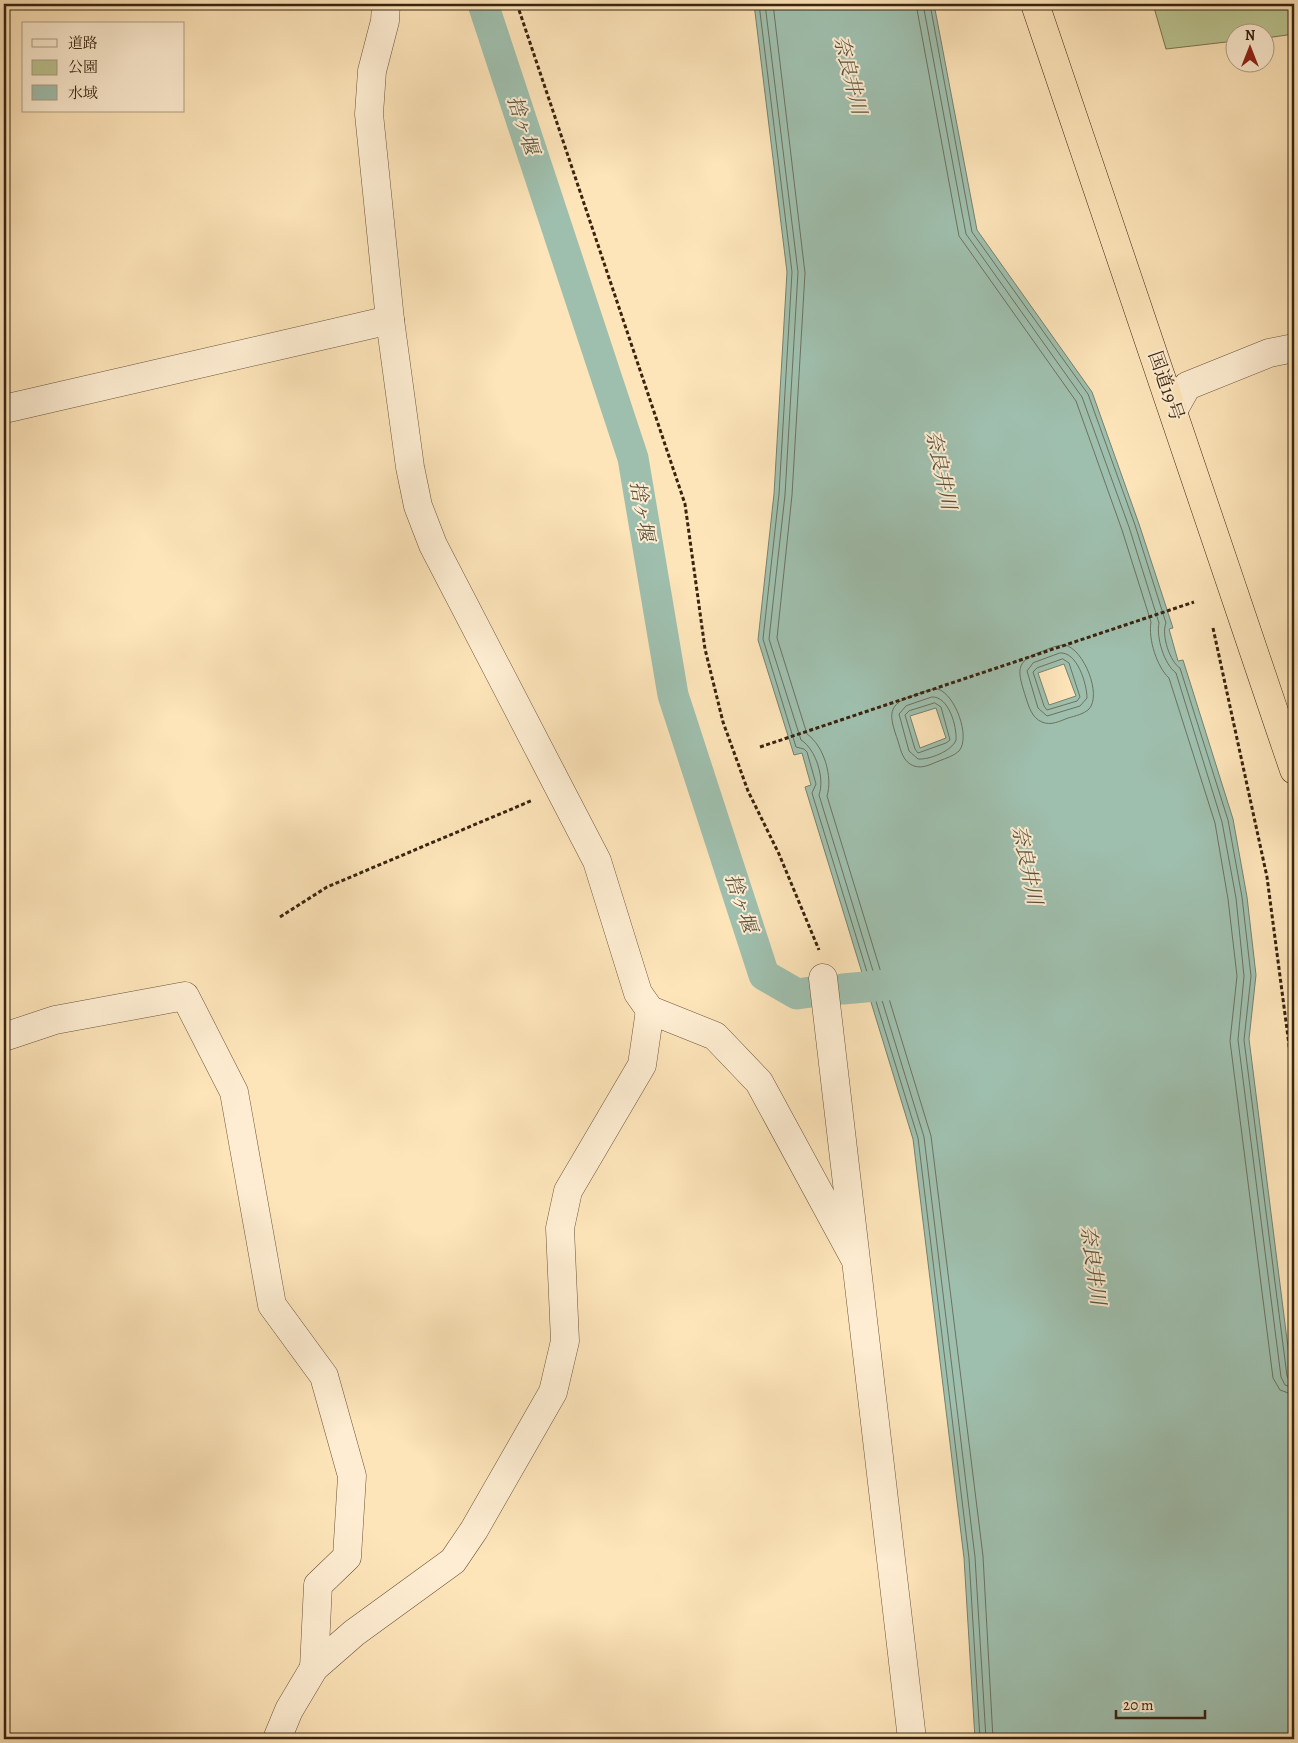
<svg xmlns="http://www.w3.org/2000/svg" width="1298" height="1743" viewBox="0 0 1298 1743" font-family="Alegreya,'Noto Serif JP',serif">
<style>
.green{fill:#bbc592;stroke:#7a7450}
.water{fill:#9fbfae;stroke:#76816e;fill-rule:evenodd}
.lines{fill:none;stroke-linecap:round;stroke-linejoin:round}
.shore{stroke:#6c725e;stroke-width:1}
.canal{stroke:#9fbfae;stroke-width:31}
.minor-casing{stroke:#6a543a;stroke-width:29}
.highway-casing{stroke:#39240f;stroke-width:29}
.path{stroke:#39240f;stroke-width:3;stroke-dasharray:4 2.5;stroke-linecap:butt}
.minor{stroke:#feedd2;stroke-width:28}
.highway{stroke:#fde4b9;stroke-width:28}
.labels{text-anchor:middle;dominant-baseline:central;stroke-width:4;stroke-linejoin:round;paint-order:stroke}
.street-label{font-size:19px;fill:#39240f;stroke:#feedd2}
.water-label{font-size:20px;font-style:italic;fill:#58523f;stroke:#feedd2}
</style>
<rect width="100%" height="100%" fill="#fde4b9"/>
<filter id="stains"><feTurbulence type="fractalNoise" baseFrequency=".004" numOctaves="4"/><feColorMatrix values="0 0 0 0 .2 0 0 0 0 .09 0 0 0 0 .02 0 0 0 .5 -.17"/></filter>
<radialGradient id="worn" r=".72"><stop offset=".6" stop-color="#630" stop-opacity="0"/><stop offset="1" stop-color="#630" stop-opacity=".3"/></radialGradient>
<!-- green -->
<polygon class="green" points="1153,4 1294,4 1294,34 1266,38 1266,32 1236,32 1235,41 1166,49"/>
<!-- water -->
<path class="water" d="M754,4H934L977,230L1092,392L1139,524L1173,628L1169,629L1178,661L1183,660L1233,819L1247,897L1256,975L1249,1039L1294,1395V1739H975L964,1558L913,1139L805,787L811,785L802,753L794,755L758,640L774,494L787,272ZM1064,664L1076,696L1049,705L1038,673ZM936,708L946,738L920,748L910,716Z"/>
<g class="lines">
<!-- shore -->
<g class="shore">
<polyline points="759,4 792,272 779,494 763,639 796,747 804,749 807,752 816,784 812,793 918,1138 969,1558 980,1739"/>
<path d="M765,4L798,272L785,495L769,639L801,740C816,749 825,779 819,795L924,1137L975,1557L986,1739"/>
<path d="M773,4L805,273L792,495L777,638L807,734C824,746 833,777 827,796L931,1136L983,1556L993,1739"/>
<path d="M916,4L959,236L1076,401L1122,530L1151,622C1148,639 1157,667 1169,678L1215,823L1228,899L1237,976L1230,1041L1273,1378L1280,1390L1294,1395"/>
<path d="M923,4L966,234L1082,397L1129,527L1159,623C1156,637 1164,664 1176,673L1222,822L1236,898L1244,976L1238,1040L1281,1377L1285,1385L1294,1388"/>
<path d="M930,4L972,232L1088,394L1135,525L1166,623C1161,635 1170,662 1180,668L1228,820L1242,897L1251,976L1244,1040L1287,1376L1289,1380L1294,1381"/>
<path d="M1065,645C1084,649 1102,695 1089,709C1084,714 1075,716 1068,718C1060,721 1051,726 1042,722C1032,718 1029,707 1026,698C1018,672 1013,661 1043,651C1050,648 1057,645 1065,645Z"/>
<path d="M1060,653C1077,651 1087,684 1087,698L1080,706L1047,716L1038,708L1027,671L1033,663Z"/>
<polygon points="1063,659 1069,663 1080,697 1077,701 1047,710 1044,706 1033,672 1037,668"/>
<path d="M938,689C955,694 971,737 959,751C954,756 946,758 939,761C931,764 923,769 914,766C903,762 901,751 898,741C889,715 886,704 915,695C923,692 930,689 938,689Z"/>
<path d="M932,697C949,696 957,727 956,740C952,751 929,760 918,759L909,751L899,714L906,706Z"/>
<polygon points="935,703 941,707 950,740 946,743 918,753 915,749 905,715 909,711"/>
</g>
<!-- canal -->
<g class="canal">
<polyline points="483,4 633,458 673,695 764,975 797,994 811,992"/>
<polyline points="843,989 909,983"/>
</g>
<!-- minor casing -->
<g class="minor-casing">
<g id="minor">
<polyline points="386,4 385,21 372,71 369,114 390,320 410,467 418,506 433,545 597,861 638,993 650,1010 715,1036 759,1082 854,1257"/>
<polyline points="4,409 390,320"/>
<polyline points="1174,409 1187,386 1269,353 1294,348"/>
<polyline points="823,978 912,1739"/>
<polyline points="4,1037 55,1020 185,996 234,1092 272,1305 324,1376 352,1476 347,1557 318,1585 314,1668"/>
<polyline points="277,1739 289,1710 314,1668 354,1633 453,1561 474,1530 553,1392 565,1341 560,1228 568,1191 642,1065 650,1010"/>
</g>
</g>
<!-- highway casing -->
<g class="highway-casing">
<path id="highway" d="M1035,4C1123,259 1207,515 1294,770"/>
</g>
<!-- path -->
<g class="path">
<polyline points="517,4 685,504 705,649 723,722 748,791 779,854 819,950"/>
<polyline points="1213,628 1267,877 1294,1083"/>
<polyline points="760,747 1194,602"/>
<polyline points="280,917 327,887 533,800"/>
</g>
<!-- minor -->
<use href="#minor" class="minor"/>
<!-- highway -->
<use href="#highway" class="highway"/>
</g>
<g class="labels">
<!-- street labels -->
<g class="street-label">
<text transform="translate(1166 386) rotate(71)">国道19号</text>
</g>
<!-- water labels -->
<g class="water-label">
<text transform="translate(850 75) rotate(76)">奈良井川</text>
<text transform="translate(523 125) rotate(72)">捨ヶ堰</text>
<text transform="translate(941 470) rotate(78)">奈良井川</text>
<text transform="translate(642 511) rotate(80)">捨ヶ堰</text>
<text transform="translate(1027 865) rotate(78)">奈良井川</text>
<text transform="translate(741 903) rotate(72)">捨ヶ堰</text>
<text transform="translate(1093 1265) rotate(82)">奈良井川</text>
</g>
</g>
<!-- margin -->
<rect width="1298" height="1743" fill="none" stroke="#fde4b9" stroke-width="20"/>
<rect x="5" y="5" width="1288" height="1733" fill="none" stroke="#39240f" stroke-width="2.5"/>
<rect x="10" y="10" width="1278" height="1723" fill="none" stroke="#39240f"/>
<!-- legend -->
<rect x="22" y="22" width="162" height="90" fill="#feedd2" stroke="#af9d84"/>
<rect x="32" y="39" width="25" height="8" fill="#feedd2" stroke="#af9d84"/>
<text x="68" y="48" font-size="15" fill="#39240f">道路</text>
<rect x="32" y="60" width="25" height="15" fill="#bbc592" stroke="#af9d84"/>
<text x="68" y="72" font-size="15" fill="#39240f">公園</text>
<rect x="32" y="85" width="25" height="15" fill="#9fbfae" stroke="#af9d84"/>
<text x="68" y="98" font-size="15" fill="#39240f">水域</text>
<!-- north arrow -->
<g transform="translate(1250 48)"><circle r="24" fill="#feedd2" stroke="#af9d84"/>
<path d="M0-4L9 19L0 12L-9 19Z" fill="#8f2418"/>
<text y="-8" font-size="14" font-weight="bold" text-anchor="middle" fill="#39240f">N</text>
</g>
<!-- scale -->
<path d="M1116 1710v8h89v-8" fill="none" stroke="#39240f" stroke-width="2.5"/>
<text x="1123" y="1710" font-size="15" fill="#39240f" stroke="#feedd2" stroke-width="4" paint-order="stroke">20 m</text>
<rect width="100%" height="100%" filter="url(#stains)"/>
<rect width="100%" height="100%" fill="url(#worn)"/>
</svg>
